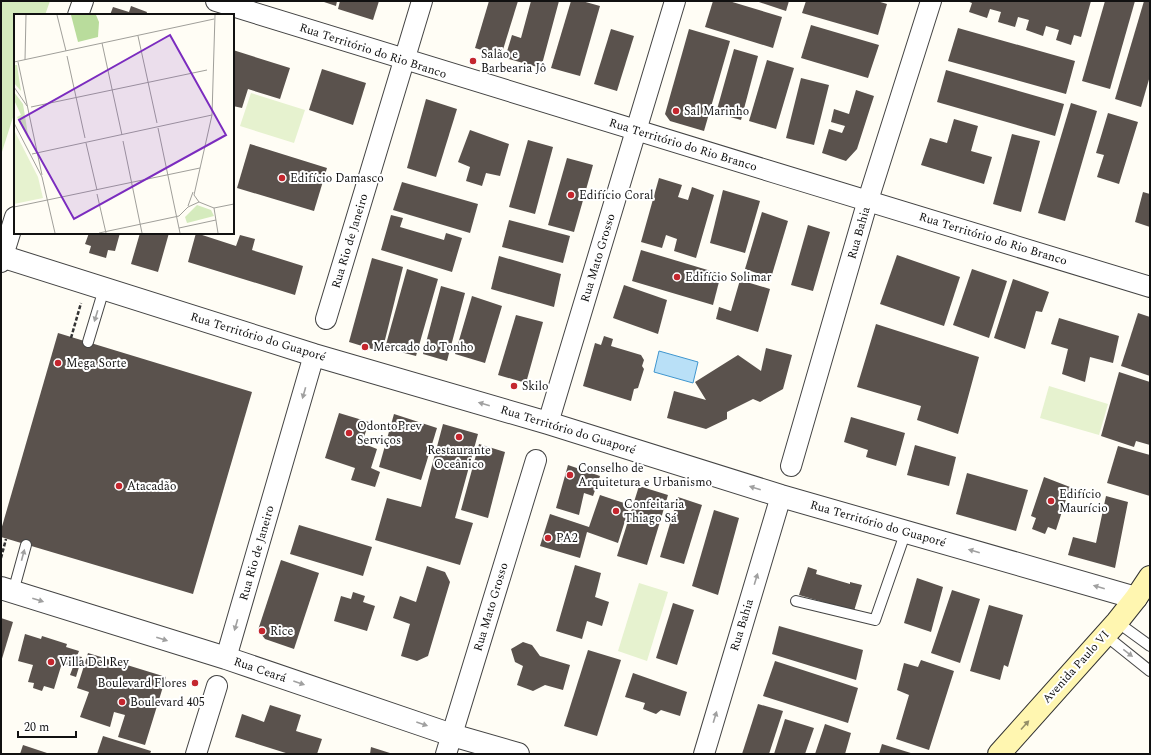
<svg xmlns="http://www.w3.org/2000/svg" width="1151" height="755" viewBox="0 0 1151 755" font-family="Spectral,serif">
<style>
.green{fill:#d5ebbd}
.pitch{fill:#e6f2cf}
.water{fill:#b9e0f7;stroke:#3f96cf}
.building{fill:#5a524d}
.lines{fill:none;stroke-linecap:round;stroke-linejoin:round}
.service-casing{stroke:#444;stroke-width:12}
.minor-casing{stroke:#444;stroke-width:22}
.tertiary-casing{stroke:#444;stroke-width:24}
.secondary-casing{stroke:#333;stroke-width:24}
.path{stroke:#333;stroke-width:2.5;stroke-dasharray:4 2;stroke-linecap:butt}
.service{stroke:#fff;stroke-width:10}
.minor{stroke:#fff;stroke-width:20}
.tertiary{stroke:#fff;stroke-width:22}
.secondary{stroke:#fff6b0;stroke-width:22}
.oneway{fill:#a0a0a0}
.oneway2{fill:#948f68}
.poi-dot{fill:#c4262e;stroke:#fff;stroke-width:1.5}
.labels{text-anchor:middle;dominant-baseline:central;stroke-width:4;stroke-linejoin:round;paint-order:stroke}
.street-label{font-size:12px;fill:#111;stroke:#fff}
.poi-label{font-size:12px;fill:#111;stroke:#fff;text-anchor:start}
.inset-road{fill:none;stroke:#a09f9a;stroke-width:1}
.view{fill:#7b2cbf;fill-opacity:0.15;stroke:#7b2cbf;stroke-width:2}
.inset-edge{fill:none;stroke:#111;stroke-width:2}
</style>
<rect width="100%" height="100%" fill="#fffdf5"/>
<!-- green -->
<polygon class="green" points="1,1 50,1 45,15 15,15 15,111 1,155"/>
<!-- pitch -->
<g class="pitch">
<polygon points="251,93 305,110 294,143 240,126"/>
<polygon points="1049,386 1108,404 1099,435 1040,418"/>
<polygon points="639,583 668,592 647,661 618,651"/>
</g>
<!-- water -->
<polygon class="water" points="659,351 698,362 693,383 654,372"/>
<!-- building -->
<g class="building">
<polygon points="321,1 337,1 336,6"/>
<polygon points="340,1 379,1 373,20 338,9"/>
<polygon points="489,1 518,1 501,56 475,48"/>
<polygon points="531,1 559,1 541,68 505,58 512,35 521,38"/>
<polygon points="571,1 582,1 600,6 580,76 551,68"/>
<polygon points="713,1 729,1 782,17 773,48 705,27"/>
<polygon points="756,1 789,1 786,11"/>
<polygon points="806,1 877,1 887,4 878,35 802,13"/>
<polygon points="967,1 1091,1 1081,37 1074,35 1071,45 1056,40 1059,30 1046,26 1043,36 1026,30 1029,20 1018,17 1015,27 998,22 1001,12 990,9 987,18 969,12 972,3"/>
<polygon points="1105,1 1135,1 1110,89 1082,81"/>
<polygon points="1144,1 1150,1 1150,76 1141,107 1115,99"/>
<polygon points="131,6 147,12 146,15 110,15 113,7 129,12"/>
<polygon points="811,25 879,45 868,78 801,58"/>
<polygon points="958,28 1075,61 1066,94 948,61"/>
<polygon points="611,29 634,36 617,91 594,84"/>
<polygon points="689,29 730,41 704,131 670,121 665,114"/>
<polygon points="734,49 758,56 741,120 716,113"/>
<polygon points="233,50 290,68 280,99 248,89 242,108 233,106"/>
<polygon points="767,60 794,68 776,129 749,121"/>
<polygon points="322,69 366,83 353,125 309,110"/>
<polygon points="946,70 1064,104 1055,136 937,102"/>
<polygon points="801,78 829,85 814,145 786,138"/>
<polygon points="856,90 874,96 857,149 846,161 822,153 829,129 842,133 845,126 831,122 834,109 849,114"/>
<polygon points="426,99 457,109 436,177 407,168"/>
<polygon points="1071,103 1097,111 1065,221 1038,213"/>
<polygon points="1108,113 1138,122 1119,184 1097,177 1104,155 1096,153"/>
<polygon points="954,119 978,126 971,151 992,157 984,184 921,165 930,138 947,143"/>
<polygon points="470,130 509,144 500,176 486,173 482,186 466,181 470,167 458,162"/>
<polygon points="1012,134 1040,141 1021,212 993,204"/>
<polygon points="528,140 553,147 535,214 509,207"/>
<polygon points="250,144 327,168 314,211 237,188"/>
<polygon points="567,158 593,165 574,232 548,225"/>
<polygon points="659,178 682,185 678,197 688,200 692,187 714,195 696,258 674,251 677,239 666,235 662,248 641,242"/>
<polygon points="402,182 478,204 470,233 393,210"/>
<polygon points="723,190 760,201 745,253 710,243"/>
<polygon points="1143,192 1150,194 1150,227 1135,222"/>
<polygon points="762,212 788,221 771,278 745,269"/>
<polygon points="391,215 403,218 400,227 444,240 446,233 462,238 452,272 381,250"/>
<polygon points="509,220 570,236 563,263 502,247"/>
<polygon points="808,225 830,232 813,291 791,285"/>
<polygon points="89,233 120,233 115,251 108,250 106,258 89,253 91,246 85,244"/>
<polygon points="140,233 169,233 158,272 131,264"/>
<polygon points="196,233 236,246 240,235 255,239 252,250 303,266 295,295 188,262"/>
<polygon points="641,250 721,274 713,305 632,281"/>
<polygon points="897,255 960,277 944,326 880,304"/>
<polygon points="499,256 561,274 554,307 491,289"/>
<polygon points="372,258 403,267 382,352 349,342"/>
<polygon points="407,269 438,279 416,356 385,348"/>
<polygon points="972,269 1007,281 989,338 953,325"/>
<polygon points="1013,279 1049,292 1042,312 1036,311 1025,349 994,338"/>
<polygon points="740,280 770,289 758,332 716,319 719,307 731,311"/>
<polygon points="624,285 667,300 658,334 613,318"/>
<polygon points="441,286 465,293 447,361 423,354"/>
<polygon points="472,296 502,306 485,363 455,354"/>
<polygon points="1138,313 1150,317 1150,376 1121,366"/>
<polygon points="516,315 543,322 526,383 498,375"/>
<polygon points="1059,318 1119,336 1113,363 1090,357 1085,382 1062,374 1068,349 1051,344"/>
<polygon points="876,324 979,357 958,434 917,420 921,406 857,387"/>
<polygon points="58,333 252,392 193,594 1,537 1,530"/>
<polygon points="604,336 613,339 611,346 641,355 644,360 642,366 644,369 638,388 634,389 631,401 583,386 595,343 601,345"/>
<polygon points="766,348 792,355 783,389 760,402 753,399 727,412 727,419 706,429 667,418 674,391 706,400 695,382 738,355 761,371"/>
<polygon points="1119,372 1150,382 1150,445 1136,441 1134,447 1101,436"/>
<polygon points="339,413 369,422 362,443 377,449 371,468 380,472 375,487 351,480 355,468 325,458"/>
<polygon points="394,414 437,428 421,480 379,467"/>
<polygon points="851,417 905,433 896,466 866,457 868,450 844,442"/>
<polygon points="443,424 478,434 455,518 473,523 460,565 375,540 387,498 421,507"/>
<polygon points="479,444 505,452 488,518 461,510"/>
<polygon points="915,445 956,457 949,486 907,475"/>
<polygon points="1118,446 1150,455 1150,496 1107,483"/>
<polygon points="568,465 600,476 593,496 584,493 579,515 556,508"/>
<polygon points="967,473 1028,490 1016,531 956,514"/>
<polygon points="1044,477 1070,487 1056,530 1048,527 1045,534 1032,529 1036,518 1031,516"/>
<polygon points="639,486 668,495 647,565 617,556"/>
<polygon points="600,495 630,505 618,543 587,532 580,558 540,546 550,514 589,527"/>
<polygon points="1106,496 1128,502 1115,568 1068,555 1073,537 1096,543"/>
<polygon points="678,497 702,505 684,564 660,557"/>
<polygon points="714,510 739,518 718,595 692,586"/>
<polygon points="299,525 372,547 363,576 290,554"/>
<polygon points="281,560 319,573 294,649 265,639 258,630"/>
<polygon points="575,565 601,573 595,597 609,602 602,626 587,621 582,639 556,631"/>
<polygon points="427,566 445,572 450,582 428,656 417,661 401,656 410,624 393,618 400,596 416,602"/>
<polygon points="808,567 817,570 816,574 850,584 850,582 862,585 854,611 799,595"/>
<polygon points="917,578 943,587 931,632 904,623"/>
<polygon points="952,590 980,599 960,663 931,653"/>
<polygon points="353,592 365,596 363,602 375,606 367,631 334,621 341,596 351,599"/>
<polygon points="673,603 694,610 677,665 656,658"/>
<polygon points="989,605 1023,615 1008,667 1004,665 1000,680 970,671"/>
<polygon points="1,618 13,622 1,662"/>
<polygon points="779,626 863,650 856,680 772,654"/>
<polygon points="25,634 41,639 42,636 67,644 66,647 79,651 77,656 82,657 76,677 70,675 73,667 62,663 54,689 44,686 42,691 33,688 34,683 28,682 33,665 18,661"/>
<polygon points="523,642 532,645 540,656 570,665 563,690 545,685 533,691 517,685 523,666 515,662 511,649"/>
<polygon points="588,650 621,660 597,736 564,726"/>
<polygon points="88,653 166,677 145,745 118,737 125,715 114,712 110,727 80,717 89,692 77,688"/>
<polygon points="921,660 954,671 929,750 896,739 909,695 897,690 904,663 918,667"/>
<polygon points="775,661 858,688 848,723 763,696"/>
<polygon points="633,673 687,692 680,716 661,710 656,714 643,709 645,703 625,697"/>
<polygon points="758,704 783,711 769,754 742,754"/>
<polygon points="270,705 301,715 296,731 322,739 317,754 289,754 235,737 242,714 264,722"/>
<polygon points="785,719 814,728 805,754 774,754"/>
<polygon points="825,724 851,733 845,754 815,754"/>
<polygon points="103,736 151,751 150,754 97,754"/>
<polygon points="882,744 914,754 879,754"/>
<polygon points="23,745 50,754 20,754"/>
<polygon points="371,747 393,754 370,754"/>
</g>
<g class="lines">
<!-- service casing -->
<g class="service-casing">
<g id="service">
<polyline points="88,342 104,289"/>
<polyline points="13,592 26,545"/>
<polyline points="796,601 875,620 906,531"/>
<polyline points="1117,622 1150,646"/>
<polyline points="1105,635 1150,671"/>
</g>
</g>
<!-- minor casing -->
<g class="minor-casing">
<g id="minor">
<path d="M216,1C526,99 839,191 1150,287"/>
<polyline points="78,15 83,1"/>
<polyline points="1,262 15,217"/>
<polyline points="326,319 422,1"/>
<polyline points="548,423 675,1"/>
<polyline points="791,466 868,200 931,1"/>
<polyline points="226,658 314,355"/>
<polyline points="196,754 217,686"/>
<polyline points="446,754 536,460"/>
<polyline points="704,754 781,496"/>
</g>
</g>
<!-- tertiary casing -->
<g class="tertiary-casing">
<g id="tertiary">
<polyline points="1,256 314,355 548,423 781,496 1136,598"/>
<polyline points="1,588 226,658 452,735 518,754"/>
</g>
</g>
<!-- secondary casing -->
<g class="secondary-casing">
<polyline id="secondary" points="999,754 1117,622 1136,598 1150,577"/>
</g>
<!-- path -->
<g class="path">
<polyline points="71,338 81,303"/>
<polyline points="1,558 6,539"/>
</g>
<!-- service -->
<use href="#service" class="service"/>
<!-- minor -->
<use href="#minor" class="minor"/>
<!-- tertiary -->
<use href="#tertiary" class="tertiary"/>
<!-- secondary -->
<use href="#secondary" class="secondary"/>
</g>
<!-- one-way arrows -->
<defs><path id="oneway-solid" d="M-6-.8H1V-3.2L6.5 0L1 3.2V.8H-6Z"/></defs>
<g class="oneway">
<use href="#oneway-solid" transform="translate(96 316) rotate(107)"/>
<use href="#oneway-solid" transform="translate(304 393) rotate(106)"/>
<use href="#oneway-solid" transform="translate(484 404) rotate(-164)"/>
<use href="#oneway-solid" transform="translate(755 488) rotate(-163)"/>
<use href="#oneway-solid" transform="translate(974 551) rotate(-164)"/>
<use href="#oneway-solid" transform="translate(23 555) rotate(-75)"/>
<use href="#oneway-solid" transform="translate(756 579) rotate(-73)"/>
<use href="#oneway-solid" transform="translate(1099 587) rotate(-164)"/>
<use href="#oneway-solid" transform="translate(38 600) rotate(17)"/>
<use href="#oneway-solid" transform="translate(236 625) rotate(106)"/>
<use href="#oneway-solid" transform="translate(162 639) rotate(17)"/>
<use href="#oneway-solid" transform="translate(1128 653) rotate(38)"/>
<use href="#oneway-solid" transform="translate(299 683) rotate(19)"/>
<use href="#oneway-solid" transform="translate(715 717) rotate(-73)"/>
<use href="#oneway-solid" transform="translate(422 724) rotate(19)"/>
</g>
<use class="oneway2" href="#oneway-solid" transform="translate(1025 725) rotate(-48)"/>
<!-- markers -->
<g class="poi-dot">
<circle cx="473" cy="61" r="4"/>
<circle cx="676" cy="111" r="4"/>
<circle cx="282" cy="178" r="4"/>
<circle cx="571" cy="195" r="4"/>
<circle cx="677" cy="277" r="4"/>
<circle cx="365" cy="347" r="4"/>
<circle cx="58" cy="363" r="4"/>
<circle cx="514" cy="386" r="4"/>
<circle cx="349" cy="433" r="4"/>
<circle cx="459" cy="437" r="4"/>
<circle cx="570" cy="475" r="4"/>
<circle cx="119" cy="486" r="4"/>
<circle cx="1051" cy="501" r="4"/>
<circle cx="616" cy="511" r="4"/>
<circle cx="548" cy="538" r="4"/>
<circle cx="262" cy="631" r="4"/>
<circle cx="51" cy="662" r="4"/>
<circle cx="195" cy="683" r="4"/>
<circle cx="122" cy="702" r="4"/>
</g>
<g class="labels">
<!-- street labels -->
<g class="street-label">
<text transform="translate(373 51) rotate(18)">Rua Território do Rio Branco</text>
<text transform="translate(683 145) rotate(17)">Rua Território do Rio Branco</text>
<text transform="translate(859 233) rotate(-74)">Rua Bahia</text>
<text transform="translate(993 239) rotate(17)">Rua Território do Rio Branco</text>
<text transform="translate(350 241) rotate(-73)">Rua Rio de Janeiro</text>
<text transform="translate(598 258) rotate(-73)">Rua Mato Grosso</text>
<text transform="translate(258 337) rotate(17)">Rua Território do Guaporé</text>
<text transform="translate(568 430) rotate(17)">Rua Território do Guaporé</text>
<text transform="translate(878 524) rotate(16)">Rua Território do Guaporé</text>
<text transform="translate(257 553) rotate(-74)">Rua Rio de Janeiro</text>
<text transform="translate(491 607) rotate(-73)">Rua Mato Grosso</text>
<text transform="translate(742 625) rotate(-73)">Rua Bahia</text>
<text transform="translate(1076 667) rotate(-48)">Avenida Paulo VI</text>
<text transform="translate(260 670) rotate(19)">Rua Ceará</text>
</g>
<!-- poi labels -->
<g class="poi-label">
<text x="481" y="54">Salão e<tspan x="481" dy="14">Barbearia Jô</tspan></text>
<text x="684" y="111">Sal Marinho</text>
<text x="290" y="178">Edifício Damasco</text>
<text x="579" y="195">Edifício Coral</text>
<text x="685" y="277">Edifício Solimar</text>
<text x="373" y="347">Mercado do Tonho</text>
<text x="66" y="363">Mega Sorte</text>
<text x="522" y="386">Skilo</text>
<text x="357" y="426">OdontoPrev<tspan x="357" dy="14">Serviços</tspan></text>
<text x="459" y="450" text-anchor="middle">Restaurante<tspan x="459" dy="14">Oceânico</tspan></text>
<text x="578" y="468">Conselho de<tspan x="578" dy="14">Arquitetura e Urbanismo</tspan></text>
<text x="127" y="486">Atacadão</text>
<text x="1059" y="494">Edifício<tspan x="1059" dy="14">Maurício</tspan></text>
<text x="624" y="504">Confeitaria<tspan x="624" dy="14">Thiago Sá</tspan></text>
<text x="556" y="538">PA2</text>
<text x="270" y="631">Rice</text>
<text x="59" y="662">Villa Del Rey</text>
<text x="187" y="683" text-anchor="end">Boulevard Flores</text>
<text x="130" y="702">Boulevard 405</text>
</g>
</g>
<!-- overview -->
<g transform="translate(14 14)">
<rect width="220" height="220" fill="#fffdf5"/>
<path d="M0,51H3L7,77L0,69ZM0,78L9,90L15,127L3,103L7,101L0,86ZM183,191L197,196L200,202L173,209L171,203Z" fill="#d5ebbd"/>
<path d="M57,1H82L85,8L84,23L64,28Z" fill="#b9dc9c"/>
<path d="M0,116L24,163L29,184L0,190Z" fill="#e6f2cf"/>
<path class="inset-road" d="M43,1L52,37M201,1L198,101L180,181L185,188L200,194L220,190M124,22L143,109M88,29L108,121M53,42L71,124M11,46L12,1M0,48L200,5M4,48L28,161M0,73L13,92M17,93L193,56M0,109L28,163L41,219M144,114L166,219M109,127L128,219M72,129L83,176M18,140L198,101M83,180L92,219M174,192L179,178M0,193L186,154M200,194L204,219M165,214L202,206M85,219L165,202L174,193L185,188"/>
<path class="view" d="M156,21L212,121L60,205L5,106Z"/>
<rect width="220" height="220" class="inset-edge"/>
</g>
<!-- border -->
<rect width="1151" height="755" fill="none" stroke="#111111" stroke-width="4"/>
<!-- scale -->
<path d="M18 731v6h58v-6" fill="none" stroke="#111111" stroke-width="2"/>
<text x="24" y="731" font-size="12" fill="#111111" stroke="#ffffff" stroke-width="3" paint-order="stroke">20 m</text>
</svg>
